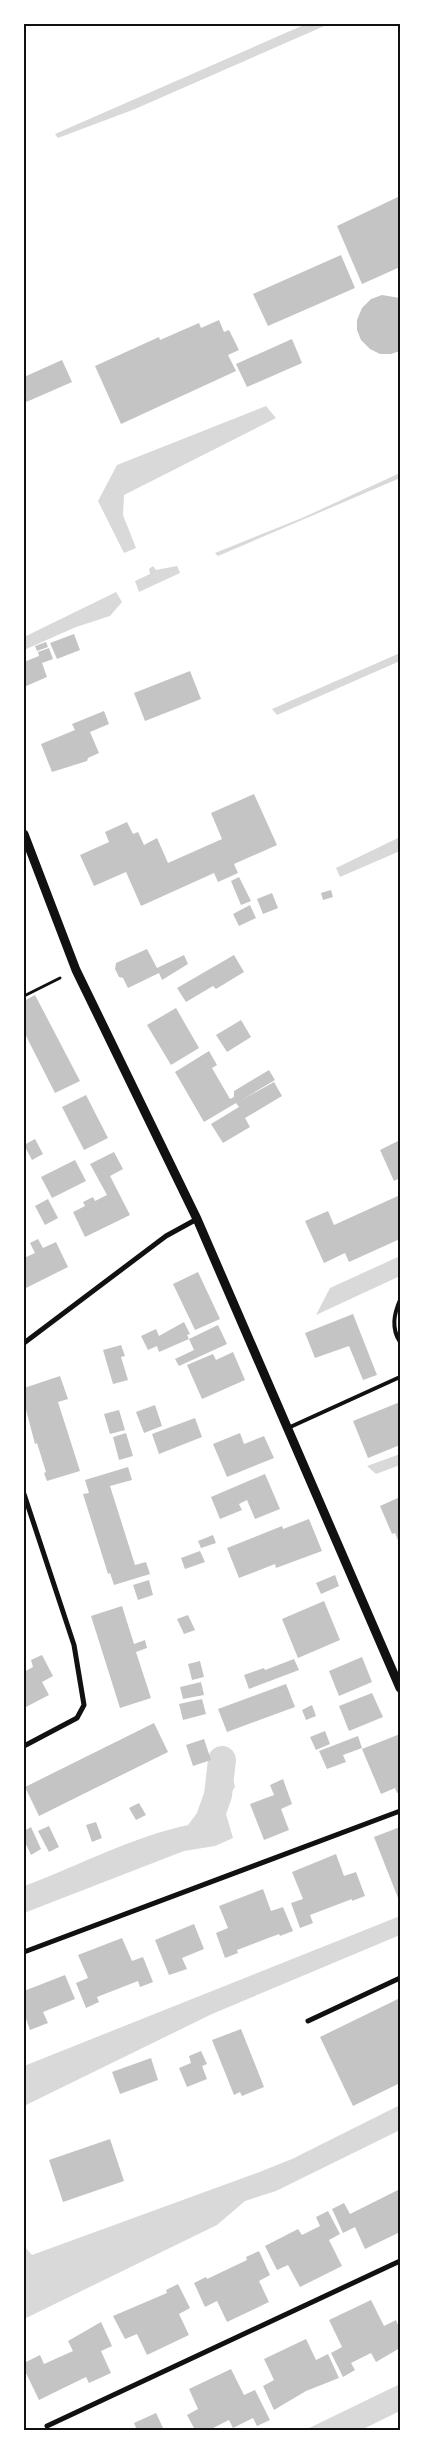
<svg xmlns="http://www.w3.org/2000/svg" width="424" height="2454" viewBox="0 0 424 2454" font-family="Manrope,sans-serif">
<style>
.water{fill:#d9d9d9}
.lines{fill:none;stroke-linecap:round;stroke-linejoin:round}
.canal{stroke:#d9d9d9;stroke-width:28}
.building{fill:#c4c4c4}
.path{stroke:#111;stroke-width:3}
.service{stroke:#111;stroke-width:4}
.minor{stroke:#111;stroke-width:5}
.tertiary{stroke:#111;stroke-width:9}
.neatline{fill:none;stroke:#111;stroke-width:2}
</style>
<rect width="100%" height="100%" fill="#fff"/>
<!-- water -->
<g class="water">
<polygon points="306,24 329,24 135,109 58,138 55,134"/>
<polygon points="266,406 276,418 124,495 123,515 136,548 124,553 98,501 117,465"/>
<polygon points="400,473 400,478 218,556 215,553 302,518"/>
<polygon points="153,566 156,570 177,566 180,573 139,592 135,581 150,574 149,569"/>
<polygon points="116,592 122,602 110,616 76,627 24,650 24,637"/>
<polygon points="400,653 400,661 277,715 272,709"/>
<polygon points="400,837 400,851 340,877 336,868"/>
<polygon points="400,1256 400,1276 316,1315 330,1288"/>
<polygon points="400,1454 400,1465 376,1474 367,1466"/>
<path d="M226,1751L235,1787L225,1801L226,1814L233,1838L215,1846L184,1851L24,1913V1886C78,1866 132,1837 188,1825L219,1784Z"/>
<polygon points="400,1916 400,1935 212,2014 24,2106 24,2066"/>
<polygon points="400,2105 400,2130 276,2191 245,2201 217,2225 24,2319 24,2246 32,2255 262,2171 292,2159"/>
<polygon points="400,2384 400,2411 361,2430 305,2430"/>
</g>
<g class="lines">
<!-- canal -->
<polyline class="canal" points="211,1815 218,1795 222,1760"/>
</g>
<!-- building -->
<g class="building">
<polygon points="400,196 400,267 362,284 337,226"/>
<polygon points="341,255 355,288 268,326 253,294"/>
<polygon points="382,295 400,298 400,351 391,354 380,354 370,349 361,340 357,330 357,320 362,308 371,299"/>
<polygon points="219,320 224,332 229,330 239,350 228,355 236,371 121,424 95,366 159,337 160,340 199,323 201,328"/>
<polygon points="292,339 302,363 247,387 236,364"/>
<polygon points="62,360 72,382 24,403 24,377"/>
<polygon points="74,634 80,650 57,659 50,643"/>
<polygon points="46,642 48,647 37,651 35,646"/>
<polygon points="49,648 53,659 42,663 47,677 24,687 24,662 39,656 38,652"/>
<polygon points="190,671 201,699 145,721 134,693"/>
<polygon points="104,711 109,724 90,732 99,753 88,758 87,761 52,772 41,744 75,730 72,724"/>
<polygon points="254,794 277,845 234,864 238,873 218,882 214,873 141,906 126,872 94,886 80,855 109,842 105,832 127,822 133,834 138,832 144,845 157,838 168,863 222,839 211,813"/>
<polygon points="239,877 251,901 241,905 231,881"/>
<polygon points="331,890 333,897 323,900 321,893"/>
<polygon points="272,893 278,908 263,914 257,899"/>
<polygon points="250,905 256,918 239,926 233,914"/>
<polygon points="147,949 157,968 184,955 188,964 162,980 159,973 128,988 123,978 119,977 115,969 116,963"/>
<polygon points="234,955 244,972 216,989 213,986 186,1002 177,988"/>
<polygon points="35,995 80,1081 55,1093 24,1032 24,1001"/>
<polygon points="176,1008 199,1048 171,1065 147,1025"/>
<polygon points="241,1020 251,1037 227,1052 216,1035"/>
<polygon points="209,1051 217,1065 212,1068 230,1099 234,1097 234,1091 269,1070 275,1080 240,1101 274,1082 282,1096 245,1118 250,1127 223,1143 211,1124 239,1107 236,1103 204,1122 175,1072"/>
<polygon points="86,1095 108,1138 84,1150 62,1107"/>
<polygon points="35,1139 43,1154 32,1160 24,1145"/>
<polygon points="400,1140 400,1178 394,1181 380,1150"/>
<polygon points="114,1152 123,1169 110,1176 130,1215 85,1237 73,1212 85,1206 83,1202 93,1197 95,1201 107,1195 90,1164"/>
<polygon points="75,1160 86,1181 52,1198 41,1177"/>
<polygon points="400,1195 400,1239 349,1262 345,1253 324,1263 305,1221 328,1211 334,1225"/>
<polygon points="48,1199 58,1218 45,1225 35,1206"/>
<polygon points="38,1239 43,1248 56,1242 68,1267 24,1289 24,1258 35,1253 30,1243"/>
<polygon points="198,1272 220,1319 195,1330 173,1284"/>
<polygon points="353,1314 377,1375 363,1380 349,1346 315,1358 305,1333"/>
<polygon points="184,1322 190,1334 187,1335 189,1339 218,1325 227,1344 179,1366 175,1359 194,1350 189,1339 159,1352 157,1346 148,1350 141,1336 156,1329 159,1336"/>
<polygon points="121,1345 125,1356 121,1357 128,1380 113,1384 103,1350"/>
<polygon points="233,1352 245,1380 202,1399 187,1365 213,1354 216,1360"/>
<polygon points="60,1376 68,1399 58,1402 80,1471 47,1481 44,1473 46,1472 37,1443 35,1444 24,1402 24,1388"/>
<polygon points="400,1402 400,1445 368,1458 353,1421"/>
<polygon points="155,1405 162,1426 144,1433 136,1412"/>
<polygon points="119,1410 125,1430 110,1434 104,1414"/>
<polygon points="195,1418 202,1437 159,1454 152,1434"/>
<polygon points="126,1433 133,1456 119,1460 113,1437"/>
<polygon points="240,1433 244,1444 264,1436 274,1458 227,1477 213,1444"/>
<polygon points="128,1467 132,1480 110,1486 135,1565 146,1562 150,1574 114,1585 110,1573 108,1574 83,1494 89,1493 85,1480"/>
<polygon points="265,1474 280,1509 255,1519 247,1500 239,1504 242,1510 220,1519 211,1497"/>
<polygon points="400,1497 400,1545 395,1533 392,1534 380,1506"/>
<polygon points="309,1519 322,1551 276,1568 275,1564 239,1578 227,1548 282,1526 283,1529"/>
<polygon points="213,1535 216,1543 201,1548 198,1541"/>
<polygon points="200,1551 205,1562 185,1569 181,1558"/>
<polygon points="335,1575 339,1586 321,1594 316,1583"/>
<polygon points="149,1580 153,1595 138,1600 133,1585"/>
<polygon points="324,1601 340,1640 298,1658 282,1619"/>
<polygon points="122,1606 134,1644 145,1640 147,1648 136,1652 151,1698 120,1708 91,1616"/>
<polygon points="188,1615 195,1630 184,1634 177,1619"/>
<polygon points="42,1655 53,1676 42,1682 49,1695 24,1708 24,1672 33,1667 31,1660"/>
<polygon points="362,1657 372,1682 339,1696 329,1671"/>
<polygon points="294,1659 299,1670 249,1689 244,1675 264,1668 265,1670"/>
<polygon points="200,1661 204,1677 192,1680 188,1664"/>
<polygon points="201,1682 204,1695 183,1699 180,1687"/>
<polygon points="286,1684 295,1707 227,1732 218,1709"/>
<polygon points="372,1693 383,1717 349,1731 339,1706"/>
<polygon points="202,1699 206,1714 183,1720 179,1704"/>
<polygon points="312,1705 316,1716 306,1720 302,1710"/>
<polygon points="154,1723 168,1752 39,1816 25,1787"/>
<polygon points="325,1731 330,1744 316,1750 310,1737"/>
<polygon points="400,1734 400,1792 397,1793 395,1788 381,1794 362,1749"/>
<polygon points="358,1736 362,1748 343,1755 346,1762 327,1769 319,1751"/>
<polygon points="204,1739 211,1760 193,1766 186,1745"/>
<polygon points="283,1779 292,1804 281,1809 289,1830 264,1840 250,1804 274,1795 270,1785"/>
<polygon points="139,1803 146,1815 136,1820 129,1808"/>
<polygon points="96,1822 102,1838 92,1842 86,1825"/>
<polygon points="49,1826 59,1847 49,1852 38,1831"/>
<polygon points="31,1827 41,1849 31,1855 24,1840 24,1831"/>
<polygon points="400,1827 400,1903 374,1837"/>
<polygon points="336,1854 344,1876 356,1872 365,1896 352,1901 352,1899 310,1915 313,1923 300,1928 291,1903 303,1899 292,1872"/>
<polygon points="263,1889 271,1911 283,1907 293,1931 280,1936 279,1934 237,1950 238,1953 225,1958 216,1933 228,1928 219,1906"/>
<polygon points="194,1924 204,1949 182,1958 187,1969 169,1975 155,1940"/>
<polygon points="122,1938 132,1961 143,1957 153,1982 140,1987 138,1981 97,1997 99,2002 86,2008 76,1983 88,1978 78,1955"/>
<polygon points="65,1975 75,1999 43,2012 48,2023 30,2030 24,2013 24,1991"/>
<polygon points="400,1998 400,2083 353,2106 320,2037"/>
<polygon points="241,2029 264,2087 242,2096 240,2092 234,2095 212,2040"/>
<polygon points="201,2051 207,2064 202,2066 207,2079 187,2087 179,2068 191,2063 189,2056"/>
<polygon points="151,2058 158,2080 120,2094 112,2072"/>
<polygon points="110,2139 124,2181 63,2202 49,2160"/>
<polygon points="400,2189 400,2232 365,2249 355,2227 343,2233 332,2209 344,2203 350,2214"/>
<polygon points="328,2211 340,2234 329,2240 342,2266 300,2287 288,2265 277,2270 265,2246 298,2229 302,2235 320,2226 316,2217"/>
<polygon points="259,2251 270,2275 259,2281 269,2302 227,2322 217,2301 205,2307 194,2283 206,2277 207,2279 247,2260 246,2257"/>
<polygon points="178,2284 190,2308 179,2314 189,2335 147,2355 137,2334 125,2339 113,2316 167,2293 166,2290"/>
<polygon points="371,2300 384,2326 396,2320 400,2330 400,2348 376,2362 371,2353 351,2363 355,2370 343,2377 331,2353 342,2347 329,2320"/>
<polygon points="101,2322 112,2346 101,2351 111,2373 89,2383 86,2377 39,2400 26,2373 24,2363 40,2355 44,2364 73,2351 68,2341"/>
<polygon points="306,2339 316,2360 328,2354 339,2378 306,2391 274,2410 263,2386 274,2380 264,2359"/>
<polygon points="231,2369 244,2395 255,2390 270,2420 257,2426 253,2418 233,2428 229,2420 209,2430 195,2430 187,2415 198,2409 189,2389"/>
<polygon points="156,2413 164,2430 137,2430 134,2423"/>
</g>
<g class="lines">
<!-- path -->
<polyline class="path" points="24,996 60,978"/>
<!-- service -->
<g class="service">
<path d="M400,1300C394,1314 391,1328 400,1342"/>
<polyline points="288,1428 400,1377"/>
</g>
<!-- minor -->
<g class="minor">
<polyline points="24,1343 166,1236 197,1219"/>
<polyline points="24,1494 74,1645 84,1705 77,1718 24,1746"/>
<polyline points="24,1952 400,1811"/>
<polyline points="308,2021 400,1978"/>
<polyline points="47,2426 400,2261"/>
</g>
<!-- tertiary -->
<polyline class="tertiary" points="24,834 76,970 197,1219 400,1688"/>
</g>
<!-- border -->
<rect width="424" height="2454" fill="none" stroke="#ffffff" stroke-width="50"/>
<rect x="25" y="25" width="374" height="2404" class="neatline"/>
</svg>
